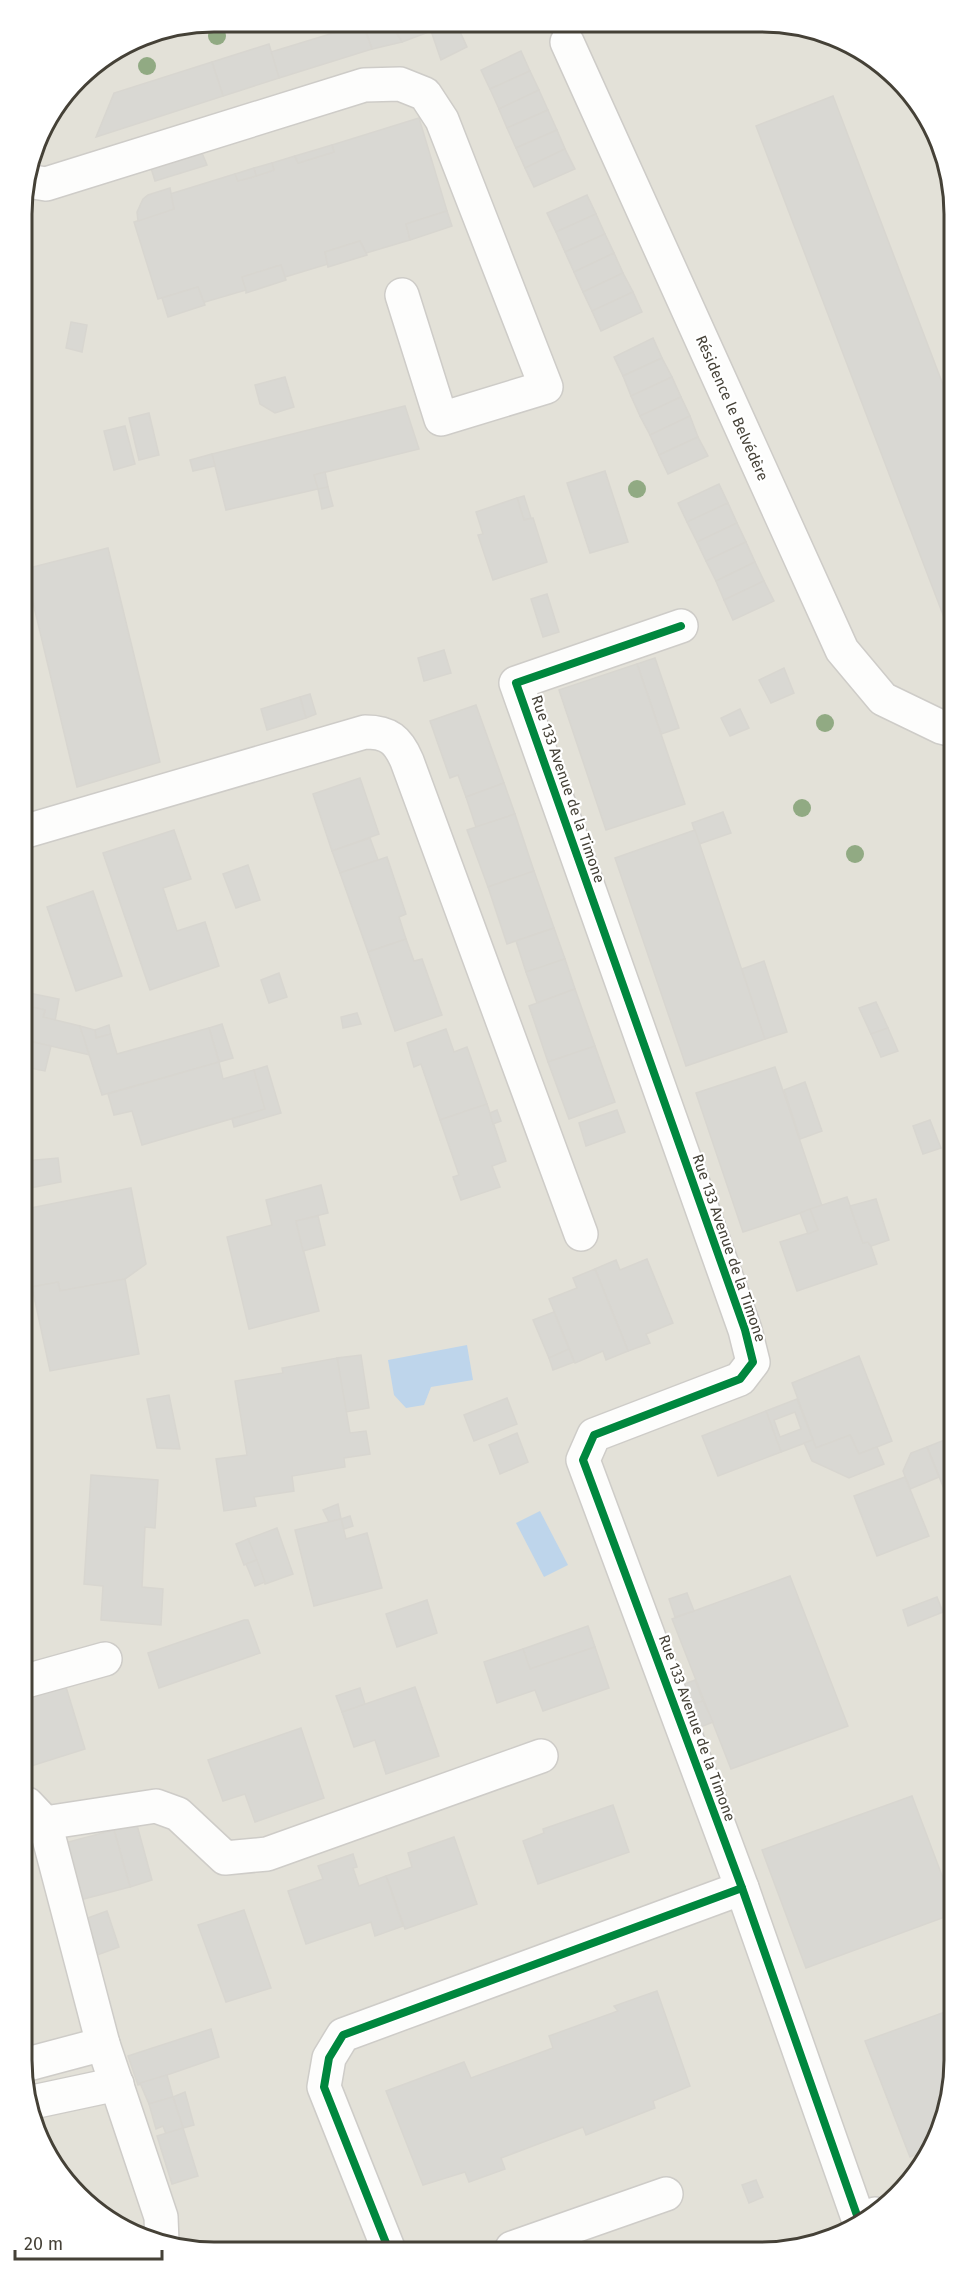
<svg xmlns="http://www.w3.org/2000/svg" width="975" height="2274" viewBox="0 0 975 2274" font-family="'Fira Sans',sans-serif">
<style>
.residential{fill:#e3e1d8}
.water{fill:#bed5eb}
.building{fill:#d9d8d3;stroke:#d8d6d0;stroke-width:1.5;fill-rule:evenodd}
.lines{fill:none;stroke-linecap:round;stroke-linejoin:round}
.minor-casing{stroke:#ceccc8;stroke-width:36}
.minor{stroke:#fdfdfc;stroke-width:33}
.cycleway-casing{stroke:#fff;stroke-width:11}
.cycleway{stroke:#00873e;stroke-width:8}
.tree{fill:#91aa83}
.labels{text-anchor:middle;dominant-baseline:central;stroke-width:4.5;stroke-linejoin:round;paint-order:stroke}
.street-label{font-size:15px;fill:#454137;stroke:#fff}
.rim{fill:none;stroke:#454137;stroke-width:3}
</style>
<rect width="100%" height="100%" fill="#f0efea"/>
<!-- residential -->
<polygon class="residential" points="214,21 798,25 889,69 928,117 947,164 954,2072 944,2122 914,2178 869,2220 811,2246 177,2249 86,2205 53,2167 28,2110 21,201 41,128 86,69 140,36"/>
<!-- water -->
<g class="water">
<polygon points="467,1345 473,1380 431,1387 424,1405 406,1408 394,1395 388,1360"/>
<polygon points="540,1511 568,1565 544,1577 516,1523"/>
</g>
<!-- building -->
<g class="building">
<polygon points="362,22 391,22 402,42 372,49"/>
<polygon points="391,22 426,22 431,31 402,42"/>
<polygon points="443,22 456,23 467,47 441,60 430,28"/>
<polygon points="363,24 372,49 279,78 271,52"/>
<polygon points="269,44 279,78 223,96 212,62"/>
<polygon points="521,51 530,71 490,89 481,70"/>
<polygon points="212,62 223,96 96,137 114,93"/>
<polygon points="530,71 539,90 499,109 490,89"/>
<polygon points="539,90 548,110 507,128 499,109"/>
<polygon points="833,96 948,398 949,618 945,620 756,126"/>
<polygon points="548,110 557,130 516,148 507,128"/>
<polygon points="419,118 447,211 406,224 410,240 366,253 360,241 325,252 328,264 285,277 281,265 242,277 246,290 205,302 203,302 198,287 158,299 134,222 174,209 170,194 235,174 238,181 256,176 274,170 272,163 295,156 298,163 334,152 332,145"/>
<polygon points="557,130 565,149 525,168 516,148"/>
<polygon points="332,145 334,152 298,163 295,156"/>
<polygon points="565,149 575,169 534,187 525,168"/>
<polygon points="202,153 207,165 155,181 151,168"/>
<polygon points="272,163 274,170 256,176 254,168"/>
<polygon points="254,168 256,176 238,181 235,174"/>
<polygon points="170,188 174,209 138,221 137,212 143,199 148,195"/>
<polygon points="587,195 596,214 556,232 547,213"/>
<polygon points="447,211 452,226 410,240 406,224"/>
<polygon points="596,214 605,234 565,252 556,232"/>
<polygon points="605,234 614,253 574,272 565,252"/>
<polygon points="360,241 367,255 328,267 325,252"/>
<polygon points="614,253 623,273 583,292 574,272"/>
<polygon points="281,265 286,280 246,293 246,290 242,277"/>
<polygon points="623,273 633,292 592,311 583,292"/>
<polygon points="198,287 205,305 168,317 162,298"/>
<polygon points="633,292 642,312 601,331 592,311"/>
<polygon points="71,322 87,325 82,352 66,348"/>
<polygon points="653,338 662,358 623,376 614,357"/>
<polygon points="662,358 672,377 631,396 623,376"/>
<polygon points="285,377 294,407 275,413 260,404 255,385"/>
<polygon points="672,377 681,397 640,416 631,396"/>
<polygon points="681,397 690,416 650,435 640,416"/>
<polygon points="405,406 419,449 314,475 318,489 226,510 212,454"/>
<polygon points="149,413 159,455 139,460 129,418"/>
<polygon points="690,416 698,437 659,455 650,435"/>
<polygon points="125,426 135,464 114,470 104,431"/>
<polygon points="698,437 708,456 668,474 659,455"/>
<polygon points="212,454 215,466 193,471 190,460"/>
<polygon points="605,471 628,542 590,553 567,483"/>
<polygon points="325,472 328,487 318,489 314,475"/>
<polygon points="719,484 728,503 687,522 678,503"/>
<polygon points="328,487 333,506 322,509 318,489"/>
<polygon points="524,496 531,518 524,520 517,498"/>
<polygon points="517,498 524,520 533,518 547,562 493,580 478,535 483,534 476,512"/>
<polygon points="728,503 737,523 697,542 687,522"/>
<polygon points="737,523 746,542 706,561 697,542"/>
<polygon points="746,542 755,562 716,581 706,561"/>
<polygon points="108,548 160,762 77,787 25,569"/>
<polygon points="755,562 764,581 724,600 716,581"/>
<polygon points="764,581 774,601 733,620 724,600"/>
<polygon points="547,594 559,632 543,637 531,599"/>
<polygon points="444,650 451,673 424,681 418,658"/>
<polygon points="655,658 679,728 661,734 637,664"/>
<polygon points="637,664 685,804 606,830 559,690"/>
<polygon points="784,668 794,693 771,703 759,680"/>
<polygon points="310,694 316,714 306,718 300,697"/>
<polygon points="300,697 306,718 267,730 261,709"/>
<polygon points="476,705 504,783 466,797 458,775 450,778 430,721"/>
<polygon points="740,709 749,728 730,736 721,718"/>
<polygon points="360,778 379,834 332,851 313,794"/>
<polygon points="504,783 515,814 476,827 466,797"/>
<polygon points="723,812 731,833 699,844 692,823"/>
<polygon points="515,814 534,871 488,887 467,830"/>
<polygon points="174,830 191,879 163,888 177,931 205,922 219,966 150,990 103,853"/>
<polygon points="695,830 765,1039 686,1066 615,858"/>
<polygon points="370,838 378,860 340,873 332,851"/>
<polygon points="387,857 406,914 399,917 406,939 368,952 340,873"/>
<polygon points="248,865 260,900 236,908 223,874"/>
<polygon points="534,871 554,928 507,944 488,887"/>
<polygon points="93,891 122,976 76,991 47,907"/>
<polygon points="554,928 565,959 526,972 516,941"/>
<polygon points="406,939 414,961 422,959 442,1015 395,1031 368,952"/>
<polygon points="565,959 575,989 537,1003 526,972"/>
<polygon points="764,961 787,1032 765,1039 742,969"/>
<polygon points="279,973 287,997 269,1003 261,980"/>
<polygon points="575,989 595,1046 548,1062 529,1006"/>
<polygon points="24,992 59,999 55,1021 43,1017 45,1010 24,1005"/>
<polygon points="876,1002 888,1028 871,1034 859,1008"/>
<polygon points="24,1005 45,1010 43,1017 80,1026 90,1055 24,1040"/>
<polygon points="357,1013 361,1024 343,1028 341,1017"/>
<polygon points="222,1024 233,1058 219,1062 209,1028"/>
<polygon points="109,1025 111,1034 96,1038 95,1030"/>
<polygon points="80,1026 95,1030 96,1038 111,1034 117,1054 209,1028 219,1062 102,1095"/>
<polygon points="888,1028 898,1051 881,1057 871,1034"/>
<polygon points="446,1029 454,1052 467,1047 487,1104 440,1120 421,1064 414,1067 407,1043"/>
<polygon points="24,1040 51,1046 45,1071 24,1067"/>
<polygon points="595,1046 615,1102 569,1119 548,1062"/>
<polygon points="219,1062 223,1079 254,1070 265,1109 142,1145 132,1111 114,1115 108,1094"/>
<polygon points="267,1066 281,1113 234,1127 232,1119 265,1109 254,1070"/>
<polygon points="775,1067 822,1206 743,1232 696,1093"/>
<polygon points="805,1082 822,1131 800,1139 784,1090"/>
<polygon points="487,1104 506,1161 492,1166 500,1187 461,1200 453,1177 459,1175 440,1120"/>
<polygon points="497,1110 501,1121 493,1124 490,1113"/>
<polygon points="617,1110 625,1132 586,1146 579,1123"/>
<polygon points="930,1120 941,1148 923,1154 913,1126"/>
<polygon points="58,1158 61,1182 25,1189 25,1161"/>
<polygon points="321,1185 328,1213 296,1221 319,1311 249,1329 227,1237 272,1225 266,1200"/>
<polygon points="131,1188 146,1264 125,1279 60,1291 58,1282 25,1288 25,1209"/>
<polygon points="847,1197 863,1243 868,1242 871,1246 877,1264 797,1291 780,1242 818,1230 810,1209"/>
<polygon points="876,1199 889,1240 871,1246 868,1242 863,1243 850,1206"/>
<polygon points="810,1209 818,1230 808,1234 800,1213"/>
<polygon points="318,1216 325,1245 303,1251 296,1221"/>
<polygon points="647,1259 673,1323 646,1334 650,1343 628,1351 595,1269 616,1260 620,1270"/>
<polygon points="595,1269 628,1351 606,1360 603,1351 575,1363 549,1299 577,1288 573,1278"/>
<polygon points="125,1279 139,1354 50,1371 32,1287 58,1282 60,1291"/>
<polygon points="554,1312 569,1349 549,1358 533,1320"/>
<polygon points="569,1349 574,1362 553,1370 549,1358"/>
<polygon points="361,1355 369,1408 346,1412 337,1358"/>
<polygon points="859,1356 892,1441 859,1454 850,1435 816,1448 792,1383"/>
<polygon points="337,1358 350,1433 366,1431 370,1454 344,1458 345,1467 292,1476 294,1491 254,1497 256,1506 224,1511 216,1459 247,1455 235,1381 283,1373 282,1368"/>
<polygon points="169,1395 180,1449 157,1448 147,1399"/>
<polygon points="507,1398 517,1424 474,1441 464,1415"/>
<path d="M797,1399L813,1440L781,1452L766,1411ZM795,1412L801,1429L780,1437L774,1420Z"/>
<polygon points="766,1411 781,1452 718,1476 702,1436"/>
<polygon points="517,1433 528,1462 500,1474 489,1445"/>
<polygon points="850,1435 859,1454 877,1447 884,1464 849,1478 812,1461 804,1443 813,1440 816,1448"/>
<polygon points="952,1437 952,1500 949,1501 927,1447"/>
<polygon points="927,1447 939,1477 910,1489 903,1471 911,1453"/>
<polygon points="91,1475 158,1480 155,1528 145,1527 142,1587 163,1589 161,1625 101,1620 103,1586 84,1584"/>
<polygon points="905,1477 929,1536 877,1556 854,1496"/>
<polygon points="338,1504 341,1519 329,1522 323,1510"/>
<polygon points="350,1516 353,1526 344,1529 341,1519"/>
<polygon points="341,1519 346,1539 367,1533 382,1588 314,1606 295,1530"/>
<polygon points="277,1528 293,1574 265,1584 248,1539"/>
<polygon points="248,1539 257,1560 244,1565 236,1544"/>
<polygon points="257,1560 265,1582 255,1586 246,1564"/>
<polygon points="790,1576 848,1726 731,1769 672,1619"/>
<polygon points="687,1593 694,1611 675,1617 669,1599"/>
<polygon points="937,1597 943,1612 908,1626 903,1610"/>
<polygon points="427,1600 437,1633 397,1647 386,1614"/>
<polygon points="244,1620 248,1620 260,1653 159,1688 148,1653"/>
<polygon points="588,1626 595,1647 530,1669 523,1649"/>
<polygon points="595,1647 609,1688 543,1711 535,1690 497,1703 484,1662 523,1649 530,1669"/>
<polygon points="695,1680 703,1701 689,1705 682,1685"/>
<polygon points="66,1687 85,1749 28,1767 26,1698"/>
<polygon points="415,1687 439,1756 386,1774 375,1740 354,1747 342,1712"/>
<polygon points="360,1688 365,1704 342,1712 336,1696"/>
<polygon points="703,1701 713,1722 698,1728 689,1705"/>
<polygon points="301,1728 324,1798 255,1822 245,1794 223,1801 208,1760"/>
<polygon points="912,1796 953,1905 953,1914 806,1968 762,1850"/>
<polygon points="613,1805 629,1852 538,1884 523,1841 544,1833 543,1829"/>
<polygon points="137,1825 152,1880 130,1887 114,1830"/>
<polygon points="114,1830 130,1887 76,1901 61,1844"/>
<polygon points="454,1837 477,1904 405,1929 386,1876 412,1867 408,1853"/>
<polygon points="353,1854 357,1867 353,1868 359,1886 386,1876 403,1926 375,1936 371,1922 306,1944 288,1891 323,1879 318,1866"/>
<polygon points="244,1910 271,1988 226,2002 198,1925"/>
<polygon points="107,1911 119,1947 97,1955 85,1919"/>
<polygon points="657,1991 690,2086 653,2101 655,2108 586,2135 583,2127 501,2158 505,2169 469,2182 465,2172 423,2185 386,2091 464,2062 471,2078 553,2048 549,2036 618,2011 614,2006"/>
<polygon points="953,2009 954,2072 944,2122 929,2149 910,2157 865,2041"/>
<polygon points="211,2029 219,2057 138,2085 128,2056"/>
<polygon points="167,2075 173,2097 149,2104 140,2083"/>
<polygon points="185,2092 194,2125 183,2128 173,2097"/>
<polygon points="173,2097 183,2128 166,2134 163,2126 156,2129 149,2104"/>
<polygon points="183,2128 198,2176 172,2184 157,2136"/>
<polygon points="756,2180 763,2197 749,2203 742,2185"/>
<polygon points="207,2242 210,2249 190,2249"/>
</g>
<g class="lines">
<!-- minor casing -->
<g class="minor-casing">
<g id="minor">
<polyline points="567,42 842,650 883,699 941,727 949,729"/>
<polyline points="27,181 46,184 364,85 400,84 425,94 442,120 546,387 441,419 402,295"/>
<polyline points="681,626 516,683 745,1330 753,1362 740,1379 594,1435 583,1460 742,1888 859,2221 875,2214"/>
<path d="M23,832L365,732C389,732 398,740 407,761L581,1234"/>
<polyline points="26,1681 105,1659"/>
<polyline points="27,1804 45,1823 156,1806 178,1814 225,1858 267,1854 541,1756"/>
<polyline points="45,1823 103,2044 161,2217 162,2242"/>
<polyline points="28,2064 103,2044"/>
<polyline points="28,2103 117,2084"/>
<polyline points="388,2248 324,2087 329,2058 343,2035 742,1888"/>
<polyline points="512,2248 666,2194"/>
</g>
</g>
<!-- minor -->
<use href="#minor" class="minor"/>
<!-- cycleway casing -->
<g class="cycleway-casing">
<g id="cycleway">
<polyline points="681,626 516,683 745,1330 753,1362 740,1379 594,1435 583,1460 742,1888 859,2221 875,2214"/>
<polyline points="388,2248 324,2087 329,2058 343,2035 742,1888"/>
</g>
</g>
<!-- cycleway -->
<use href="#cycleway" class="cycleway"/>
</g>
<!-- trees -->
<g class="tree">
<circle cx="217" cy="36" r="9"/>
<circle cx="147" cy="66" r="9"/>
<circle cx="637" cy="489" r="9"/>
<circle cx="825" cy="723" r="9"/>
<circle cx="802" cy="808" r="9"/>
<circle cx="855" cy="854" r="9"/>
</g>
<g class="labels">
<!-- street labels -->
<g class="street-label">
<text transform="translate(732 408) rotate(66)">Résidence le Belvédère</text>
<text transform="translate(568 789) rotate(71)">Rue 133 Avenue de la Timone</text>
<text transform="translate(729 1248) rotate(71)">Rue 133 Avenue de la Timone</text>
<text transform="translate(697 1728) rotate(70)">Rue 133 Avenue de la Timone</text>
</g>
</g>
<!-- crop -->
<path d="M0 0H975V2274H0ZM214 32H762A182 182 0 0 1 944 214V2060A182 182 0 0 1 762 2242H214A182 182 0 0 1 32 2060V214A182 182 0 0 1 214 32Z" fill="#fff" fill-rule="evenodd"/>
<path class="rim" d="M214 32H762A182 182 0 0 1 944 214V2060A182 182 0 0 1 762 2242H214A182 182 0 0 1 32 2060V214A182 182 0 0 1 214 32Z"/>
<!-- scale -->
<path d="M15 2250v9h147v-9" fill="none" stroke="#454137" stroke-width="3"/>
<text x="24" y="2250" font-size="18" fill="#454137" stroke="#ffffff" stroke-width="4.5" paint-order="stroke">20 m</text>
</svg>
